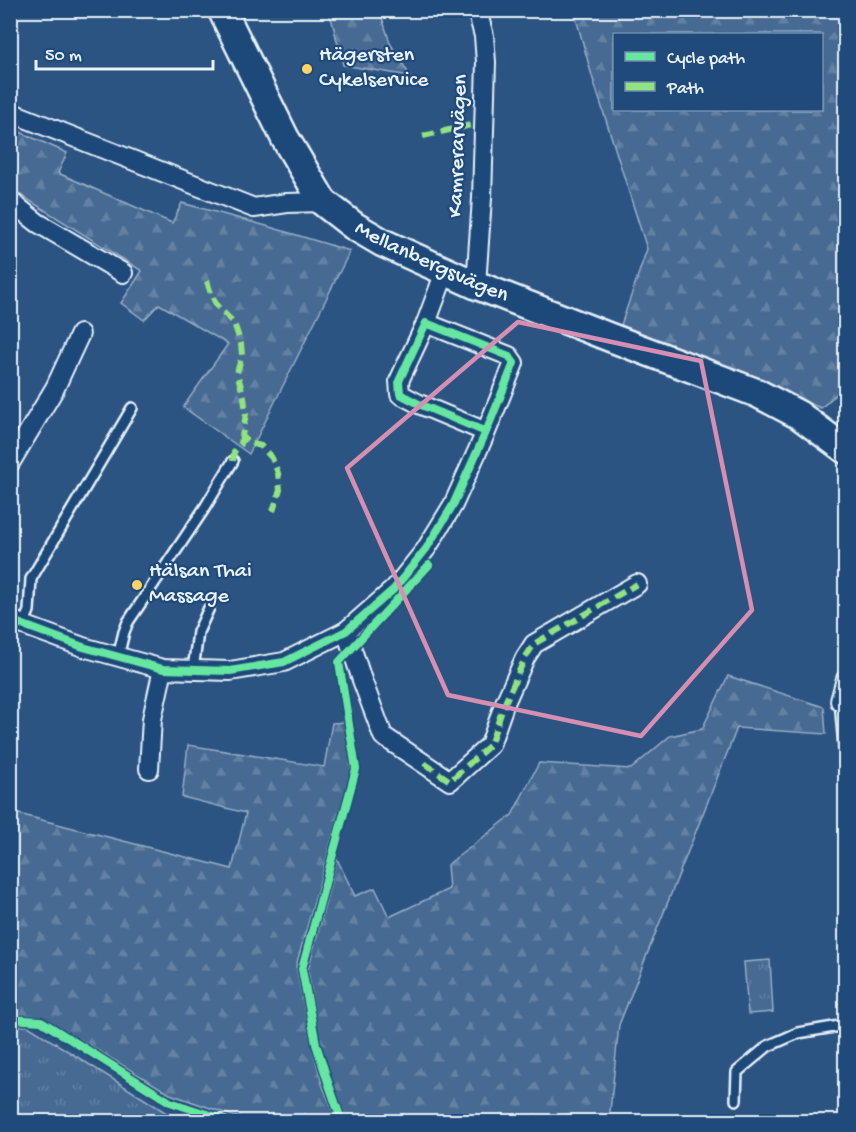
<svg xmlns="http://www.w3.org/2000/svg" width="856" height="1132" viewBox="0 0 856 1132" font-family="'Gochi Hand',sans-serif">
<style>
.forest{fill:url(#forest-firs);stroke:#98aec6;stroke-width:1.5;fill-rule:evenodd}
.park{fill:url(#park-tufts);stroke:#98aec6;stroke-width:1.5}
.lines{fill:none;stroke-linecap:round;stroke-linejoin:round}
.lane-casing{stroke:#e8f1f8;stroke-width:14}
.street-casing{stroke:#e8f1f8;stroke-width:22}
.secondary-casing{stroke:#e8f1f8;stroke-width:32}
.lane{stroke:#1f4a7a;stroke-width:9}
.street{stroke:#1f4a7a;stroke-width:18}
.secondary{stroke:#1f4a7a;stroke-width:27}
.quiet{stroke:#91e382;stroke-width:6;stroke-dasharray:12 6;stroke-linecap:butt}
.cycleway-casing{stroke:#1f4a7a;stroke-width:11}
.cycleway{stroke:#66e7a1;stroke-width:8}
.marked{fill:none;stroke:#d78fb1;stroke-width:4.5;stroke-linejoin:round}
.poi-dot{fill:#ffd166;stroke:#1f4a7a;stroke-width:2}
.labels{text-anchor:middle;dominant-baseline:central;stroke-width:4.5;stroke-linejoin:round;paint-order:stroke}
.poi-label{font-size:22px;fill:#e8f1f8;stroke:#1f4a7a;text-anchor:start}
.street-label{font-size:22px;fill:#e8f1f8;stroke:#1f4a7a}
</style>
<defs>
<pattern id="forest-firs" width="22" height="20" patternUnits="userSpaceOnUse" patternTransform="scale(1.5)"><rect width="22" height="20" fill="#476b93"/><path d="M5 1l3.5 6h-7zM16 11l3.5 6h-7z" fill="#6281a3"/></pattern>
<pattern id="park-tufts" width="24" height="20" patternUnits="userSpaceOnUse" patternTransform="scale(1.5)"><rect width="24" height="20" fill="#476b93"/><path d="M3 7l-1-3M5 7V3M7 7l1-3M15 17l-1-3M17 17v-4M19 17l1-3" fill="none" stroke="#6281a3"/></pattern>
</defs>
<rect width="100%" height="100%" fill="#2b5482"/>
<filter id="ink" filterUnits="userSpaceOnUse"><feTurbulence type="fractalNoise" baseFrequency=".0167" numOctaves="2"/><feDisplacementMap in="SourceGraphic" scale="12" xChannelSelector="R" yChannelSelector="G"/><feConvolveMatrix kernelMatrix="1 2 1 2 8 2 1 2 1" color-interpolation-filters="sRGB"/></filter>
<g filter="url(#ink)">
<!-- forest -->
<g class="forest">
<polygon points="327,11 380,11 390,43 410,76 343,65 332,21"/>
<path d="M574,11H844L846,19L845,386L821,408L621,325L647,249L592,76ZM614,34H822V110H614Z"/>
<polygon points="11,128 67,153 58,173 172,223 182,203 263,225 350,251 249,454 183,407 228,344 159,304 144,320 121,303 142,271 11,189"/>
<polygon points="728,676 824,707 826,734 737,728 619,1025 609,1121 347,1121 332,1081 320,1044 308,970 337,859 355,896 375,888 389,917 449,889 447,865 512,815 539,763 631,769 670,736 702,729"/>
<polygon points="346,722 351,771 296,966 311,1043 322,1084 337,1121 245,1121 236,1117 170,1094 41,1016 11,1014 11,812 232,869 246,813 182,797 188,745 324,767 332,723"/>
</g>
<!-- park -->
<g class="park">
<polygon points="770,960 773,1012 748,1014 744,962"/>
<polygon points="11,1026 28,1026 165,1112 185,1121 11,1121"/>
</g>
<g class="lines">
<!-- lane casing -->
<g class="lane-casing">
<g id="lane">
<polyline points="23,625 29,611 31,579 132,408"/>
<polyline points="118,657 124,632 128,622 204,509 233,461"/>
<polyline points="193,670 198,632 209,608"/>
<polyline points="840,701 846,769"/>
<polyline points="736,1100 737,1072 768,1046 798,1033 846,1025"/>
</g>
</g>
<!-- street casing -->
<g class="street-casing">
<g id="street">
<polyline points="10,112 254,208 287,203 323,202"/>
<polyline points="10,201 38,223 123,273"/>
<polyline points="476,285 482,198 486,62 484,36 477,10"/>
<polyline points="426,323 445,272"/>
<polyline points="10,463 55,388 80,334"/>
<polyline points="10,620 83,647 163,669 230,671 284,662 346,631 394,589 426,549 453,505 486,432 514,363 509,356 426,323 399,381 400,394 419,404 486,432"/>
<polyline points="346,631 362,680 383,736 450,781 490,745 504,705 525,658 534,644 637,584"/>
<polyline points="840,701 846,679"/>
<polyline points="149,769 152,719 163,669"/>
</g>
</g>
<!-- secondary casing -->
<g class="secondary-casing">
<g id="secondary">
<path id="s1" d="M222,10L285,138L323,202L354,226L383,243L476,285L609,337L757,393L799,415L846,450"/>
</g>
</g>
<!-- lane -->
<use href="#lane" class="lane"/>
<!-- street -->
<use href="#street" class="street"/>
<!-- secondary -->
<use href="#secondary" class="secondary"/>
<!-- quiet -->
<g class="quiet">
<polyline points="423,136 471,125"/>
<polyline points="207,281 211,294 217,306 234,323 241,344 242,355 237,373 244,397 246,414 242,436 249,443 261,446 272,458 278,473 280,490 273,511"/>
<polyline points="233,461 234,452 241,444 242,436"/>
<polyline points="424,763 450,781 490,745 504,705 525,658 534,644 637,584"/>
</g>
<!-- cycleway casing -->
<g class="cycleway-casing">
<g id="cycleway">
<polyline points="10,620 83,647 163,669 230,671 284,662 346,631 394,589 426,549 453,505 486,432 514,363 509,356 426,323 399,381 400,394 419,404 486,432"/>
<polyline points="10,1019 41,1021 170,1102 231,1122"/>
<polyline points="342,1122 328,1082 316,1044 302,969 356,769 339,662 429,565"/>
</g>
</g>
<!-- cycleway -->
<use href="#cycleway" class="cycleway"/>
</g>
</g>
<!-- marked area -->
<path class="marked" d="M518,322L701,361L752,610L641,736L448,695L347,468Z"/>
<!-- markers -->
<g class="poi-dot">
<circle cx="307" cy="69" r="6"/>
<circle cx="137" cy="585" r="6"/>
</g>
<g class="labels">
<!-- poi labels -->
<g class="poi-label">
<text x="319" y="56">Hägersten<tspan x="319" dy="25">Cykelservice</tspan></text>
<text x="149" y="572">Hälsan Thai<tspan x="149" dy="25">Massage</tspan></text>
</g>
<!-- street labels -->
<g class="street-label">
<text transform="translate(459 146) rotate(-88)">Kamrerarvägen</text>
<text stroke="none"><textPath href="#s1" startOffset="342">Mellanbergsvägen</textPath></text>
</g>
</g>
<!-- margin -->
<rect width="856" height="1132" fill="none" stroke="#1f4a7a" stroke-width="36"/>
<rect x="18" y="18" width="820" height="1096" fill="none" stroke="#e8f1f8" stroke-width="2" filter="url(#ink)"/>
<!-- legend -->
<rect x="613" y="33" width="210" height="78" fill="#1f4a7a" stroke="#6f8dac" stroke-width="1.5"/>
<rect x="625" y="52" width="30" height="9" fill="#66e7a1" stroke="#6f8dac" stroke-width="1.5"/>
<text x="667" y="63" font-size="18" fill="#e8f1f8">Cycle path</text>
<rect x="625" y="82" width="30" height="9" fill="#91e382" stroke="#6f8dac" stroke-width="1.5"/>
<text x="667" y="93" font-size="18" fill="#e8f1f8">Path</text>
<!-- scale -->
<path d="M36 60v9h177v-9" fill="none" stroke="#e8f1f8" stroke-width="3"/>
<text x="45" y="60" font-size="18" fill="#e8f1f8" stroke="#1f4a7a" stroke-width="4.5" paint-order="stroke">50 m</text>
</svg>
